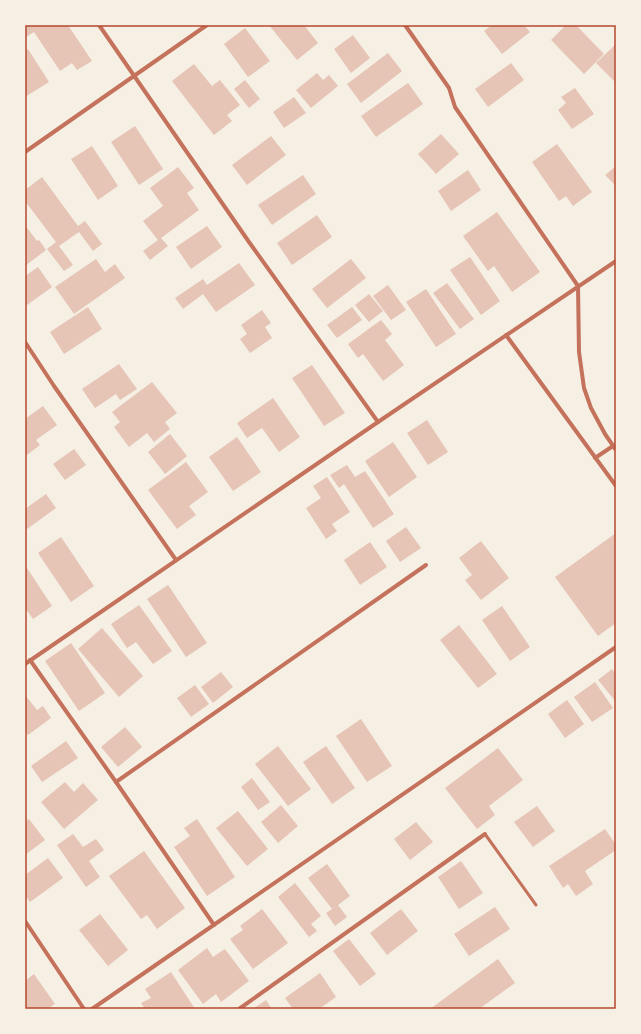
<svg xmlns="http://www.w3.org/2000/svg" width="641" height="1034" viewBox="0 0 641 1034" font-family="Mulish,sans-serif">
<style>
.building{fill:#e6c5b7}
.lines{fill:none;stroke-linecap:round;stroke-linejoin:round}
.service{stroke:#c5725c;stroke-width:3}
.minor{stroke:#c5725c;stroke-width:4}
.neatline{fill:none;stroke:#b5482f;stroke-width:1.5}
</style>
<rect width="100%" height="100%" fill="#f6efe4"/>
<!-- building -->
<g class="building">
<polygon points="25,25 68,25 92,61 77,70 72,63 60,71 34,32 26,37 25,36"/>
<polygon points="269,25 304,25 318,43 297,60"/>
<polygon points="492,25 524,25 530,32 502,54 484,31"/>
<polygon points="566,25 576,25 604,54 584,74 551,40"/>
<polygon points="245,28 270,61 248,77 224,44"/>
<polygon points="353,35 370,58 351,73 334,49"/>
<polygon points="616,44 616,79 614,81 596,63"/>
<polygon points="28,49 49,82 25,97 25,51"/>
<polygon points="388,53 402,71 361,103 347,84"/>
<polygon points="511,63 524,80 488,107 475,89"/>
<polygon points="194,64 212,86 220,80 240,105 227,115 232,121 214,135 172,81"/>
<polygon points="317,73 323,80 329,75 338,86 311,108 296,90"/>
<polygon points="245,80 260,99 249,108 234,89"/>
<polygon points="408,83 423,104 376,137 361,116"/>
<polygon points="575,88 594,114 572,129 558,110 566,103 561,97"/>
<polygon points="294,97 306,113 284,128 273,112"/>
<polygon points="135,126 163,169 139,185 111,142"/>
<polygon points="441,134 459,154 436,174 418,154"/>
<polygon points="271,136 286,155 247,185 232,165"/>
<polygon points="557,144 592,192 573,206 566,196 559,201 532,162"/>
<polygon points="92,146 118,186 98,200 71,159"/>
<polygon points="616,166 616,186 605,175"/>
<polygon points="178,167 194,188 187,193 199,210 161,238 168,246 150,260 143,251 158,240 143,221 163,206 150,188"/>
<polygon points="468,170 481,190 451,211 438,191"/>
<polygon points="303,175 316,194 272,225 258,205"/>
<polygon points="42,177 78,226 85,221 102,244 93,251 79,232 59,246 73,265 64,271 47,249 56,242 25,201 25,190"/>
<polygon points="497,212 540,272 512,292 494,266 488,271 463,236"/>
<polygon points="317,215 332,237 292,265 277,243"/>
<polygon points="25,225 37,241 39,240 46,250 25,266"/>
<polygon points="207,226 222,247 191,269 176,247"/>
<polygon points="470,257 500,301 481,315 450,270"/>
<polygon points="96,259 105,272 115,264 125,278 74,314 55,287"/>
<polygon points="351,259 366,278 327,308 312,289"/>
<polygon points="239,263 255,285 216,312 203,294 183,309 175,298 203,279 207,285"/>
<polygon points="38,267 52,287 27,305 25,302 25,276"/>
<polygon points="447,283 474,319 460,329 433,293"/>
<polygon points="388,285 406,310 391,320 373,296"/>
<polygon points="426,289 456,334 436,347 406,302"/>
<polygon points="369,294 383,311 369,322 355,305"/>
<polygon points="88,307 102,329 64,354 50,332"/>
<polygon points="352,307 362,320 337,338 327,325"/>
<polygon points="262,310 271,323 265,327 272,338 250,353 240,339 247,334 241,325"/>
<polygon points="381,320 392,334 385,340 404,365 383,381 363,354 358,358 348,344"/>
<polygon points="119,364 137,389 120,400 116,394 95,408 82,389"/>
<polygon points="312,365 345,413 324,426 292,378"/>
<polygon points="152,382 177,413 165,422 170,429 154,442 147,433 129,447 114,427 120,422 112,412"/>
<polygon points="273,398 300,437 279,452 262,428 247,438 237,423"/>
<polygon points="43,406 57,425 36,440 40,445 27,455 25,451 25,419"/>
<polygon points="427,420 448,452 428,465 407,433"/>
<polygon points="170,434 187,456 165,474 148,452"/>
<polygon points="237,437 261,472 233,491 209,457"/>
<polygon points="393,442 417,477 389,497 365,461"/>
<polygon points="74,449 86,465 65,480 53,464"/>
<polygon points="186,462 208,492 189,506 196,515 177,529 148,490"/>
<polygon points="347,465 355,477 365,471 394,514 373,528 344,484 339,488 330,475"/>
<polygon points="327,477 350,512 332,524 337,531 326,539 306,508 321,498 313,486"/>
<polygon points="46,494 56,508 27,529 25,526 25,509"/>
<polygon points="406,527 421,548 400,562 386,541"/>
<polygon points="616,533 616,623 598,636 555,577"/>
<polygon points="61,537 94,586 71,602 38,553"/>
<polygon points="481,541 509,578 481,600 465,580 472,575 459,558"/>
<polygon points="370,542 387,567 360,585 344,560"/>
<polygon points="25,565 52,606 33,619 25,608"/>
<polygon points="168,585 207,643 186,657 147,599"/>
<polygon points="139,605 172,651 153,664 136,642 127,648 111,624"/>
<polygon points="502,606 530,647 510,661 482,620"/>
<polygon points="459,625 497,674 478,688 440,640"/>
<polygon points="102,628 143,676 119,697 78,649"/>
<polygon points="71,643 105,693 79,711 45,661"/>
<polygon points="612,669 616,674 616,702 598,680"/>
<polygon points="221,672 233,687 213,703 201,687"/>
<polygon points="595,682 613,708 592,722 574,697"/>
<polygon points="195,685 209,704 191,717 177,698"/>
<polygon points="25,695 37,710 43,706 51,718 28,735 25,731"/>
<polygon points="567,700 584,724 565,738 548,714"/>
<polygon points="361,719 392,766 367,782 336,736"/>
<polygon points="125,727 142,747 118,767 101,747"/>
<polygon points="66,741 78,758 42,782 31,766"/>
<polygon points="278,746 311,789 288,806 255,764"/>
<polygon points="326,746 355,788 332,804 303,762"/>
<polygon points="498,748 523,780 489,806 495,815 477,829 445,788"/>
<polygon points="252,778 270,802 258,810 241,787"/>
<polygon points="65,782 74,792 83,783 98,800 64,829 41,802"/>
<polygon points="281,805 298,826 278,843 261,822"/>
<polygon points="537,806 555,831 533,847 514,822"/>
<polygon points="238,811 268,849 247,866 216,828"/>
<polygon points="29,819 45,840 25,855 25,822"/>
<polygon points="197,819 235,877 207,896 174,847 190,836 184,828"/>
<polygon points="416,822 433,842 410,860 394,839"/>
<polygon points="605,829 616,845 616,850 585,871 593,884 576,896 568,884 563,888 549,866"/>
<polygon points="73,834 83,847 96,839 104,850 89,861 100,877 86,887 57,845"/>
<polygon points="144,851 185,908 157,929 147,915 141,919 109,876"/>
<polygon points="48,858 63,878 30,902 25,895 25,875"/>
<polygon points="461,861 483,893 459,909 438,877"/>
<polygon points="327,864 350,896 338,905 347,917 335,926 326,913 332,909 308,878"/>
<polygon points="295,883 321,916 311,924 317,931 309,937 278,897"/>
<polygon points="495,907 510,929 469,956 454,934"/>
<polygon points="262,909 288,943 253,969 230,939 243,930 240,926"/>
<polygon points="401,909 418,931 387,955 370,933"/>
<polygon points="100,914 128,950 108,966 79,930"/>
<polygon points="349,939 376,974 360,986 333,951"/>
<polygon points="207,948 213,957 225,949 249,981 221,1002 216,994 203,1004 178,970"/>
<polygon points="498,959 515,983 479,1009 430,1009"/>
<polygon points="171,972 195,1009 145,1009 141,1003 151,998 145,989"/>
<polygon points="320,973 336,997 319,1009 293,1009 285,998"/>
<polygon points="34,974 55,1004 47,1009 28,1009 25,1005 25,981"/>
<polygon points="266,1000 272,1009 253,1009"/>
</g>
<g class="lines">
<!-- service -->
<polyline class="service" points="485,834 536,905"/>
<!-- minor -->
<g class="minor">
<polyline points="99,25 249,242 378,422"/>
<polyline points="405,25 449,88 455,107 578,286 579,352 584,388 591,408 605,434 616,450"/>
<polyline points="25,152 207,25"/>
<polyline points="506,335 616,486"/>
<polyline points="25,342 54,386 176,560"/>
<polyline points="595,458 613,446"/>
<polyline points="30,660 116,782 214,925"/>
<polyline points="25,664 378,422 616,261"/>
<polyline points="116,782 426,565"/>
<polyline points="25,921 84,1009"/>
<polyline points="92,1009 616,647"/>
<polyline points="239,1009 485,834"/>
</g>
</g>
<!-- border -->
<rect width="641" height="1034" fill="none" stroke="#f6efe4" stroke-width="52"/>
<rect x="26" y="26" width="589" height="982" class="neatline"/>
</svg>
